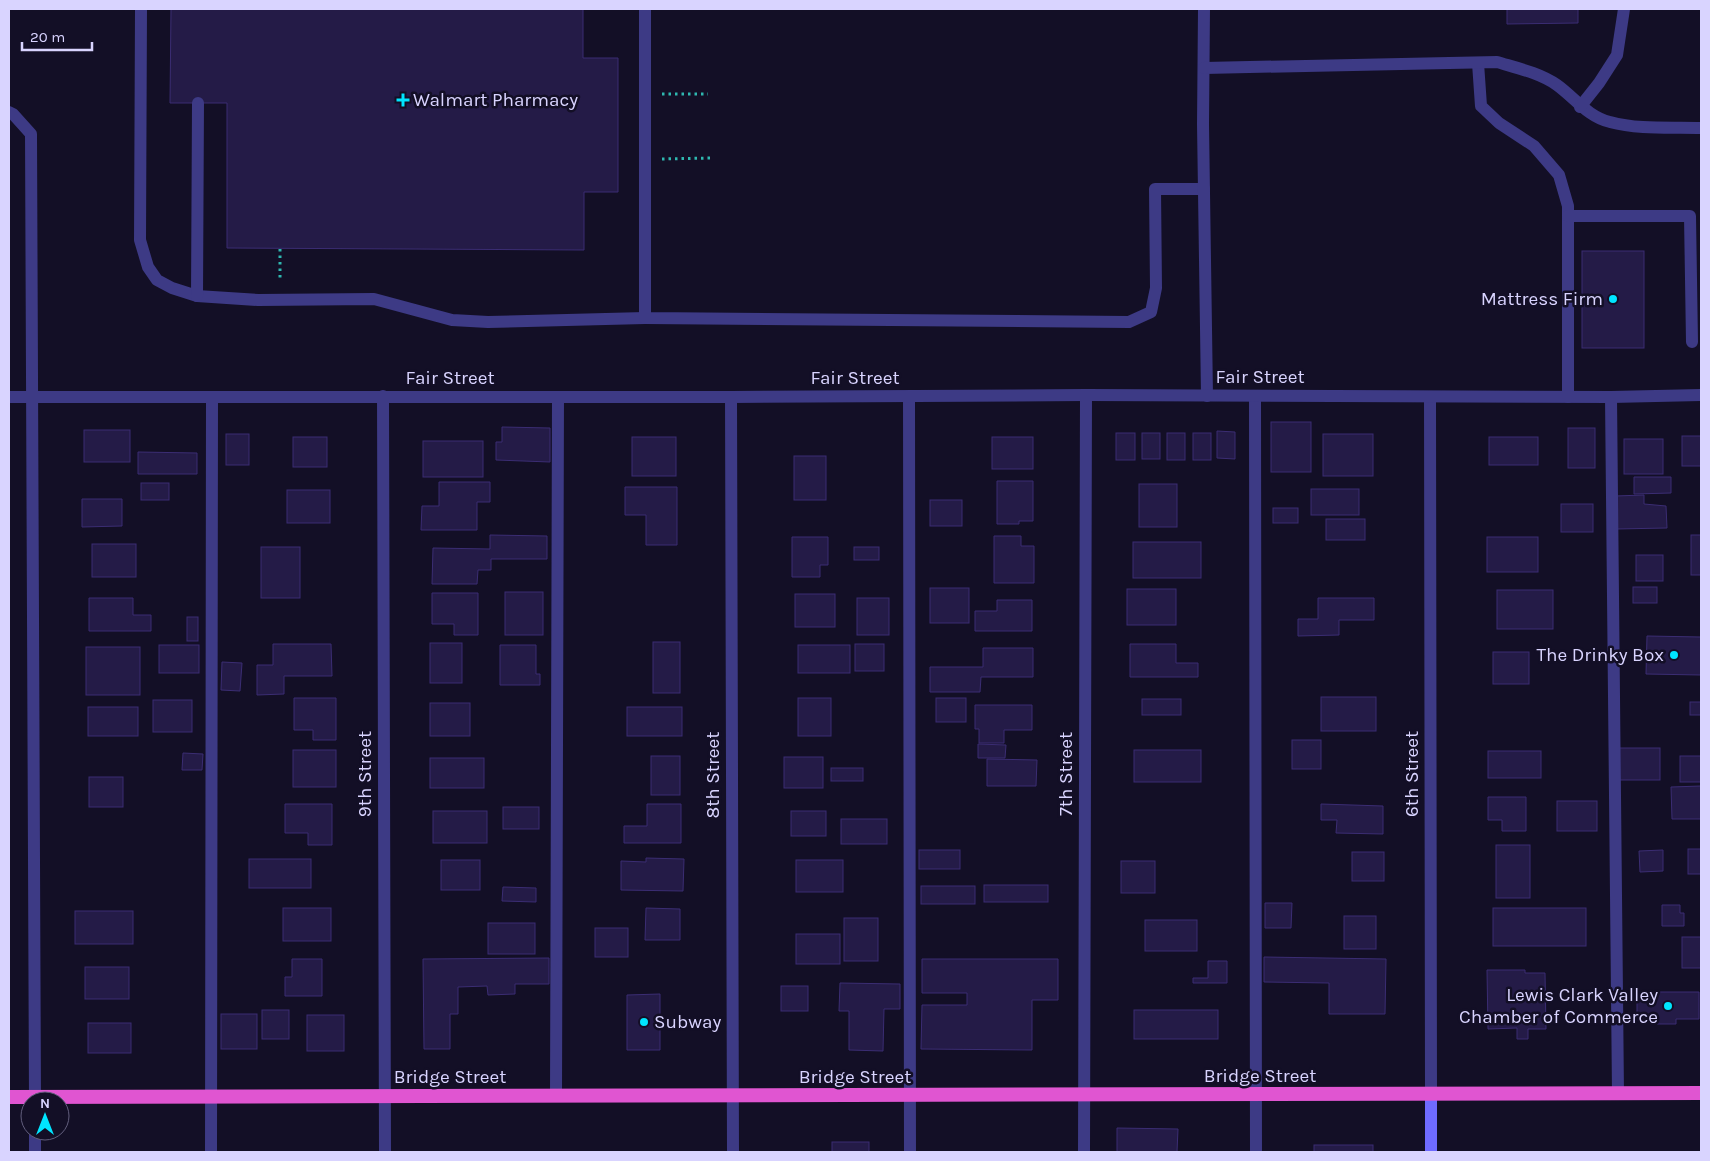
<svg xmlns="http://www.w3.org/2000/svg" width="1710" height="1161" viewBox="0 0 1710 1161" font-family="Karla,sans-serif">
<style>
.building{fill:#241b47;stroke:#3b2d73}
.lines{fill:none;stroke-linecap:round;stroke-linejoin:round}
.path{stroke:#2fb8b0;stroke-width:3;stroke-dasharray:2.5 4;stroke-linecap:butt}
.service{stroke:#3d3a85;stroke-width:12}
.minor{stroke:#3d3a85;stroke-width:12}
.tertiary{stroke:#3d3a85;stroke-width:12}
.secondary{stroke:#6f6bff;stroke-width:12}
.trunk{stroke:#e055d1;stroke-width:14}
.poi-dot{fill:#00e5ff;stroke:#130f26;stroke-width:2}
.labels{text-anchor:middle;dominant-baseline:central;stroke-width:5;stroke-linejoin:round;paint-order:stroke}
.poi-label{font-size:19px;fill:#d9d4ff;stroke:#130f26;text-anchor:end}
.street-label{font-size:19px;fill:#d9d4ff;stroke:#130f26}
</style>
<rect width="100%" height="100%" fill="#130f26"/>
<!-- building -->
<g class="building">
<polygon points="171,9 583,9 583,58 618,58 618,192 584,192 584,250 227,248 227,103 170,103"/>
<polygon points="1507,9 1578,9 1578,23 1507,24"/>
<rect x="1582" y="251" width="62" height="97"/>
<rect x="1271" y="422" width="40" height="50"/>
<polygon points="502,427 550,428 550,462 496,460 496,442 502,442"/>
<rect x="1568" y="428" width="27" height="40"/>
<rect x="84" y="430" width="46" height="32"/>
<polygon points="1217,431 1235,432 1235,459 1217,458"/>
<rect x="1116" y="433" width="19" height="27"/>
<rect x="1142" y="433" width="18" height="26"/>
<rect x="1167" y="433" width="18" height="27"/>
<rect x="1193" y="433" width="18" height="27"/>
<rect x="226" y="434" width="23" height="31"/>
<rect x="1323" y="434" width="50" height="42"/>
<rect x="1682" y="436" width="19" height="30"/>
<rect x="293" y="437" width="34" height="30"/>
<rect x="632" y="437" width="44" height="39"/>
<rect x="992" y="437" width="41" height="32"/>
<rect x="1489" y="437" width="49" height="28"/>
<rect x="1624" y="439" width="39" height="35"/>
<rect x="423" y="441" width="60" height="36"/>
<polygon points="138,452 197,453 197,474 138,474"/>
<rect x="794" y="456" width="32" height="44"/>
<polygon points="1634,477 1671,477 1671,493 1634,494"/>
<polygon points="997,481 1033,481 1033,521 1019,521 1019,524 997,524"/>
<polygon points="439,482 490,482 490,502 477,502 477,530 421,530 422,506 439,506"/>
<rect x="141" y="483" width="28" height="17"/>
<rect x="1139" y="484" width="38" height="43"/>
<polygon points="625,487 677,487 677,545 646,545 646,515 625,515"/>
<rect x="1311" y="489" width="48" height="26"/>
<rect x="287" y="490" width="43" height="33"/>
<polygon points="1644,495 1644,504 1666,506 1667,528 1616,529 1615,496"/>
<polygon points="82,499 122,499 122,526 82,527"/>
<rect x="930" y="500" width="32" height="26"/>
<rect x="1561" y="504" width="32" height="28"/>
<rect x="1273" y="508" width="25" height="15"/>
<rect x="1326" y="519" width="39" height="21"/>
<polygon points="490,535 547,536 547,559 491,559 491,570 478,570 477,584 432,584 433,548 490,549"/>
<rect x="1691" y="535" width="10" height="40"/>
<polygon points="994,536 1021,536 1021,546 1034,546 1034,583 994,583"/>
<polygon points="792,537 828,537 828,565 820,565 820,577 792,577"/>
<rect x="1487" y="537" width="51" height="35"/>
<rect x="1133" y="542" width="68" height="36"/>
<rect x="92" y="544" width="44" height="33"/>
<rect x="261" y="547" width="39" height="51"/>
<rect x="854" y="547" width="25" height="13"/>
<rect x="1636" y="555" width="27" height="26"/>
<rect x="1633" y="587" width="24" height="16"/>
<rect x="930" y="588" width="39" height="35"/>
<rect x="1127" y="589" width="49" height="36"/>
<rect x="1497" y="590" width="56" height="39"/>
<rect x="505" y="592" width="38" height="43"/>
<polygon points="432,593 478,593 478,635 454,635 454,624 432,624"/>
<rect x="795" y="594" width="40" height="33"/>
<polygon points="89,598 133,598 133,615 151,615 151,631 89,631"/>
<rect x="857" y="598" width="32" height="37"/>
<polygon points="1318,598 1374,598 1374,620 1339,620 1339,635 1298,636 1298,619 1318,619"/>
<polygon points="997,600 1032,600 1032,631 975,631 975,611 997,611"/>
<rect x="187" y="617" width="11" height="24"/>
<polygon points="1647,636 1701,637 1701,675 1646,674"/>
<rect x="653" y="642" width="27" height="51"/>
<rect x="430" y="643" width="32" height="40"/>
<polygon points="273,644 331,644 332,676 284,676 284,694 257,695 257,665 273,665"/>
<rect x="855" y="644" width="29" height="27"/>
<polygon points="1130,644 1176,644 1176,663 1198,663 1198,677 1130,677"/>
<rect x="159" y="645" width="40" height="28"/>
<polygon points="500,645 536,645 536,674 540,674 540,685 500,685"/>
<rect x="798" y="645" width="52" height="28"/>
<rect x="86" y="647" width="54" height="48"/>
<polygon points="983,648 1033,648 1033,677 981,677 980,692 930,692 930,667 983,667"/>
<rect x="1493" y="652" width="36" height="32"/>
<polygon points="222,662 242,663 240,691 221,690"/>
<rect x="1321" y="697" width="55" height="34"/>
<polygon points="294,698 336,698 336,740 313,740 313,730 294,730"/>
<rect x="798" y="698" width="33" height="38"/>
<rect x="936" y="698" width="30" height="24"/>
<rect x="1142" y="699" width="39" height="16"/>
<rect x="153" y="700" width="39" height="32"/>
<rect x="1690" y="702" width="11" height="13"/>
<rect x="430" y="703" width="40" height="33"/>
<polygon points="975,705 1032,705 1032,730 1004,730 1004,743 979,743 979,729 975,729"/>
<rect x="88" y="707" width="50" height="29"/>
<rect x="627" y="707" width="55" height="29"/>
<rect x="1292" y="740" width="29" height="29"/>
<polygon points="978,744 1006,745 1005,758 978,758"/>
<rect x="1619" y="748" width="41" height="32"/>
<rect x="293" y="750" width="43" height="37"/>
<rect x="1134" y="750" width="67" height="32"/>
<rect x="1488" y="751" width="53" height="27"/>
<polygon points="183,753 203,754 202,770 182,770"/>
<rect x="651" y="756" width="29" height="39"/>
<rect x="1680" y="756" width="21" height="26"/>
<rect x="784" y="757" width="39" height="31"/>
<rect x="430" y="758" width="54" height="30"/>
<polygon points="987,759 1037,760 1036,786 987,786"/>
<rect x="831" y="768" width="32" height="13"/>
<rect x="89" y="777" width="34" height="30"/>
<polygon points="1701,786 1701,819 1672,819 1671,787"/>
<polygon points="1488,797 1526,797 1526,831 1502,831 1502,820 1488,820"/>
<rect x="1557" y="801" width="40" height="30"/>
<polygon points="285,804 332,804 332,845 308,845 308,833 285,833"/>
<polygon points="647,804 681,804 681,843 624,843 624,826 647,826"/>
<polygon points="1321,804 1383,806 1383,834 1336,833 1337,820 1321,820"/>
<rect x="503" y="807" width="36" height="22"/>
<rect x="433" y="811" width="54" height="32"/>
<rect x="791" y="811" width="35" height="25"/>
<rect x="841" y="819" width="46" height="25"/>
<rect x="1496" y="845" width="34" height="53"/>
<rect x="1688" y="849" width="13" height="25"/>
<rect x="919" y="850" width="41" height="19"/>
<polygon points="1663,850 1663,871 1640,872 1639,851"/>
<rect x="1352" y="852" width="32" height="29"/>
<polygon points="646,858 684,859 683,891 621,890 621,861 646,862"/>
<rect x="249" y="859" width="62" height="29"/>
<rect x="441" y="860" width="39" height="30"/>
<rect x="796" y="860" width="47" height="32"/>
<rect x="1121" y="861" width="34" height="32"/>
<rect x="984" y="885" width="64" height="17"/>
<rect x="921" y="886" width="54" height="18"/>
<polygon points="503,887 536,888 536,902 502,901"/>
<polygon points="1265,903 1292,903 1291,928 1265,928"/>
<polygon points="1662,905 1680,905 1680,913 1684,913 1684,926 1662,926"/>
<rect x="283" y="908" width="48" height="33"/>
<polygon points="646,908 680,909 680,940 645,940"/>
<rect x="1493" y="908" width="93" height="38"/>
<rect x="75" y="911" width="58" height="33"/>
<rect x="1344" y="916" width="32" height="33"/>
<rect x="844" y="918" width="34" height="43"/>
<rect x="1145" y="920" width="52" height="31"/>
<rect x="488" y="923" width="47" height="31"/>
<rect x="595" y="928" width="33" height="29"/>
<rect x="796" y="934" width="44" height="30"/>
<rect x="1682" y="937" width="19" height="31"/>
<polygon points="1264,957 1386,959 1385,1014 1329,1014 1329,983 1264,982"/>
<polygon points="549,958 549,984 515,984 515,994 488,995 487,986 458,987 458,1014 450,1014 450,1049 424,1049 423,959"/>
<polygon points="292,959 322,959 322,996 285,996 285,977 292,977"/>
<polygon points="922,959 1058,959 1058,1000 1032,1000 1032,1050 921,1049 922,1005 967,1005 967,993 922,993"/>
<polygon points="1208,961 1227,961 1227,983 1193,983 1193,978 1208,978"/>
<rect x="85" y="967" width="44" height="32"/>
<polygon points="1487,970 1525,970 1525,973 1545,973 1546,1029 1528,1029 1528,1039 1517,1039 1517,1028 1488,1029"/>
<polygon points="840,983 900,984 900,1009 884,1009 883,1051 849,1050 849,1011 839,1011"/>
<rect x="781" y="986" width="27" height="25"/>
<polygon points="1637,992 1699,992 1699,1019 1676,1019 1676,1024 1657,1024 1657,1019 1637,1020"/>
<polygon points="660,994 660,1050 627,1050 627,995"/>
<rect x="262" y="1010" width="27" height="29"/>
<rect x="1134" y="1010" width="84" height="29"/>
<rect x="221" y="1014" width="36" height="35"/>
<rect x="307" y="1015" width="37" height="36"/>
<rect x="88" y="1023" width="43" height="30"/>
<polygon points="1117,1128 1178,1129 1177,1152 1117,1152"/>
<rect x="832" y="1142" width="37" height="10"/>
<rect x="1314" y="1145" width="59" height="7"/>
</g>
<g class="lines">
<!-- path -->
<g class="path">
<polyline points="662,94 708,94"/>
<polyline points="662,159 710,158"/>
<polyline points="280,249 280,278"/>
</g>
<!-- service -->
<g class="service">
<polyline points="141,9 140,240 148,267 157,280 172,288 197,296 258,300 374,299 452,320 488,322 645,318"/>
<polyline points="645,9 645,318 1129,322 1151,312 1156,288 1155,189 1204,189"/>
<polyline points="1204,9 1203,124 1207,396"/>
<polyline points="1478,63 1481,106 1499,123 1534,146 1559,175 1568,206 1568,397"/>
<path d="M1204,68L1497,62C1517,68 1540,73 1557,85C1575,98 1588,117 1610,122C1639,130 1672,127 1701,128"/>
<polyline points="1580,107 1599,83 1617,55 1624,9"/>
<polyline points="1568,216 1690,216 1692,342"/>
<polyline points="197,296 198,103"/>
<polyline points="909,396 910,1152"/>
<polyline points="1255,396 1256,1152"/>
<polyline points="1611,397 1618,1094"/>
<polyline points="556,1096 558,397"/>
<polyline points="211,1152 212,397"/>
</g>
<!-- minor -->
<g class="minor">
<polyline points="9,112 13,114 31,134 35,1101"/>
<polyline points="383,396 385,1152"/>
<polyline points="731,397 733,1152"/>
<polyline points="1430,397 1431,1095"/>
<polyline points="35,1131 35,1152"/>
<polyline points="1084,1152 1086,395"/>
</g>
<!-- tertiary -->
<polyline class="tertiary" points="9,397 731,397 1086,395 1611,397 1701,395"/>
<!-- secondary -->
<polyline class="secondary" points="1431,1095 1431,1152"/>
<!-- trunk -->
<polyline class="trunk" points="9,1097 1701,1093"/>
</g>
<!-- markers -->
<g class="poi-dot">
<path d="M400.5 92.5h5v5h5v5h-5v5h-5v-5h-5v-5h5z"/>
<circle cx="1613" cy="299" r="5"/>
<circle cx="1674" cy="655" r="5"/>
<circle cx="1668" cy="1006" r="5"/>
<circle cx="644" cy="1022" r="5"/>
</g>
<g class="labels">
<!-- poi labels -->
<g class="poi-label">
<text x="413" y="100" text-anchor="start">Walmart Pharmacy</text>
<text x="1603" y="299">Mattress Firm</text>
<text x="1664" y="655">The Drinky Box</text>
<text x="1658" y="995">Lewis Clark Valley<tspan x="1658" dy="22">Chamber of Commerce</tspan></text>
<text x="654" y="1022" text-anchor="start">Subway</text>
</g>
<!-- street labels -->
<g class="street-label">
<text x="1260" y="377">Fair Street</text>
<text x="450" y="378">Fair Street</text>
<text x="855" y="378">Fair Street</text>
<text transform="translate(365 774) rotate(-90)">9th Street</text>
<text transform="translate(1066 774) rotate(-90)">7th Street</text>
<text transform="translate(1412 774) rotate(-90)">6th Street</text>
<text transform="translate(713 775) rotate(-90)">8th Street</text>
<text x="1260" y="1076">Bridge Street</text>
<text x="450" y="1077">Bridge Street</text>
<text x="855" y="1077">Bridge Street</text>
</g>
</g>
<!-- border -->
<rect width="1710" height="1161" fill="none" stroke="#d9d4ff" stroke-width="20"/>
<!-- north arrow -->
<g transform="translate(45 1116)"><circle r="24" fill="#130f26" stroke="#625e7d"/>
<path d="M0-4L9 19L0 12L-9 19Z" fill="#00e5ff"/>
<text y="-8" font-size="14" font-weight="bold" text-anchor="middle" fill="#d9d4ff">N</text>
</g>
<!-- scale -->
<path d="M22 42v8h70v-8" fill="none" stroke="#d9d4ff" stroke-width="2.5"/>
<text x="30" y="42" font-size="15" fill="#d9d4ff" stroke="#130f26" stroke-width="4" paint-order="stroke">20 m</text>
</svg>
